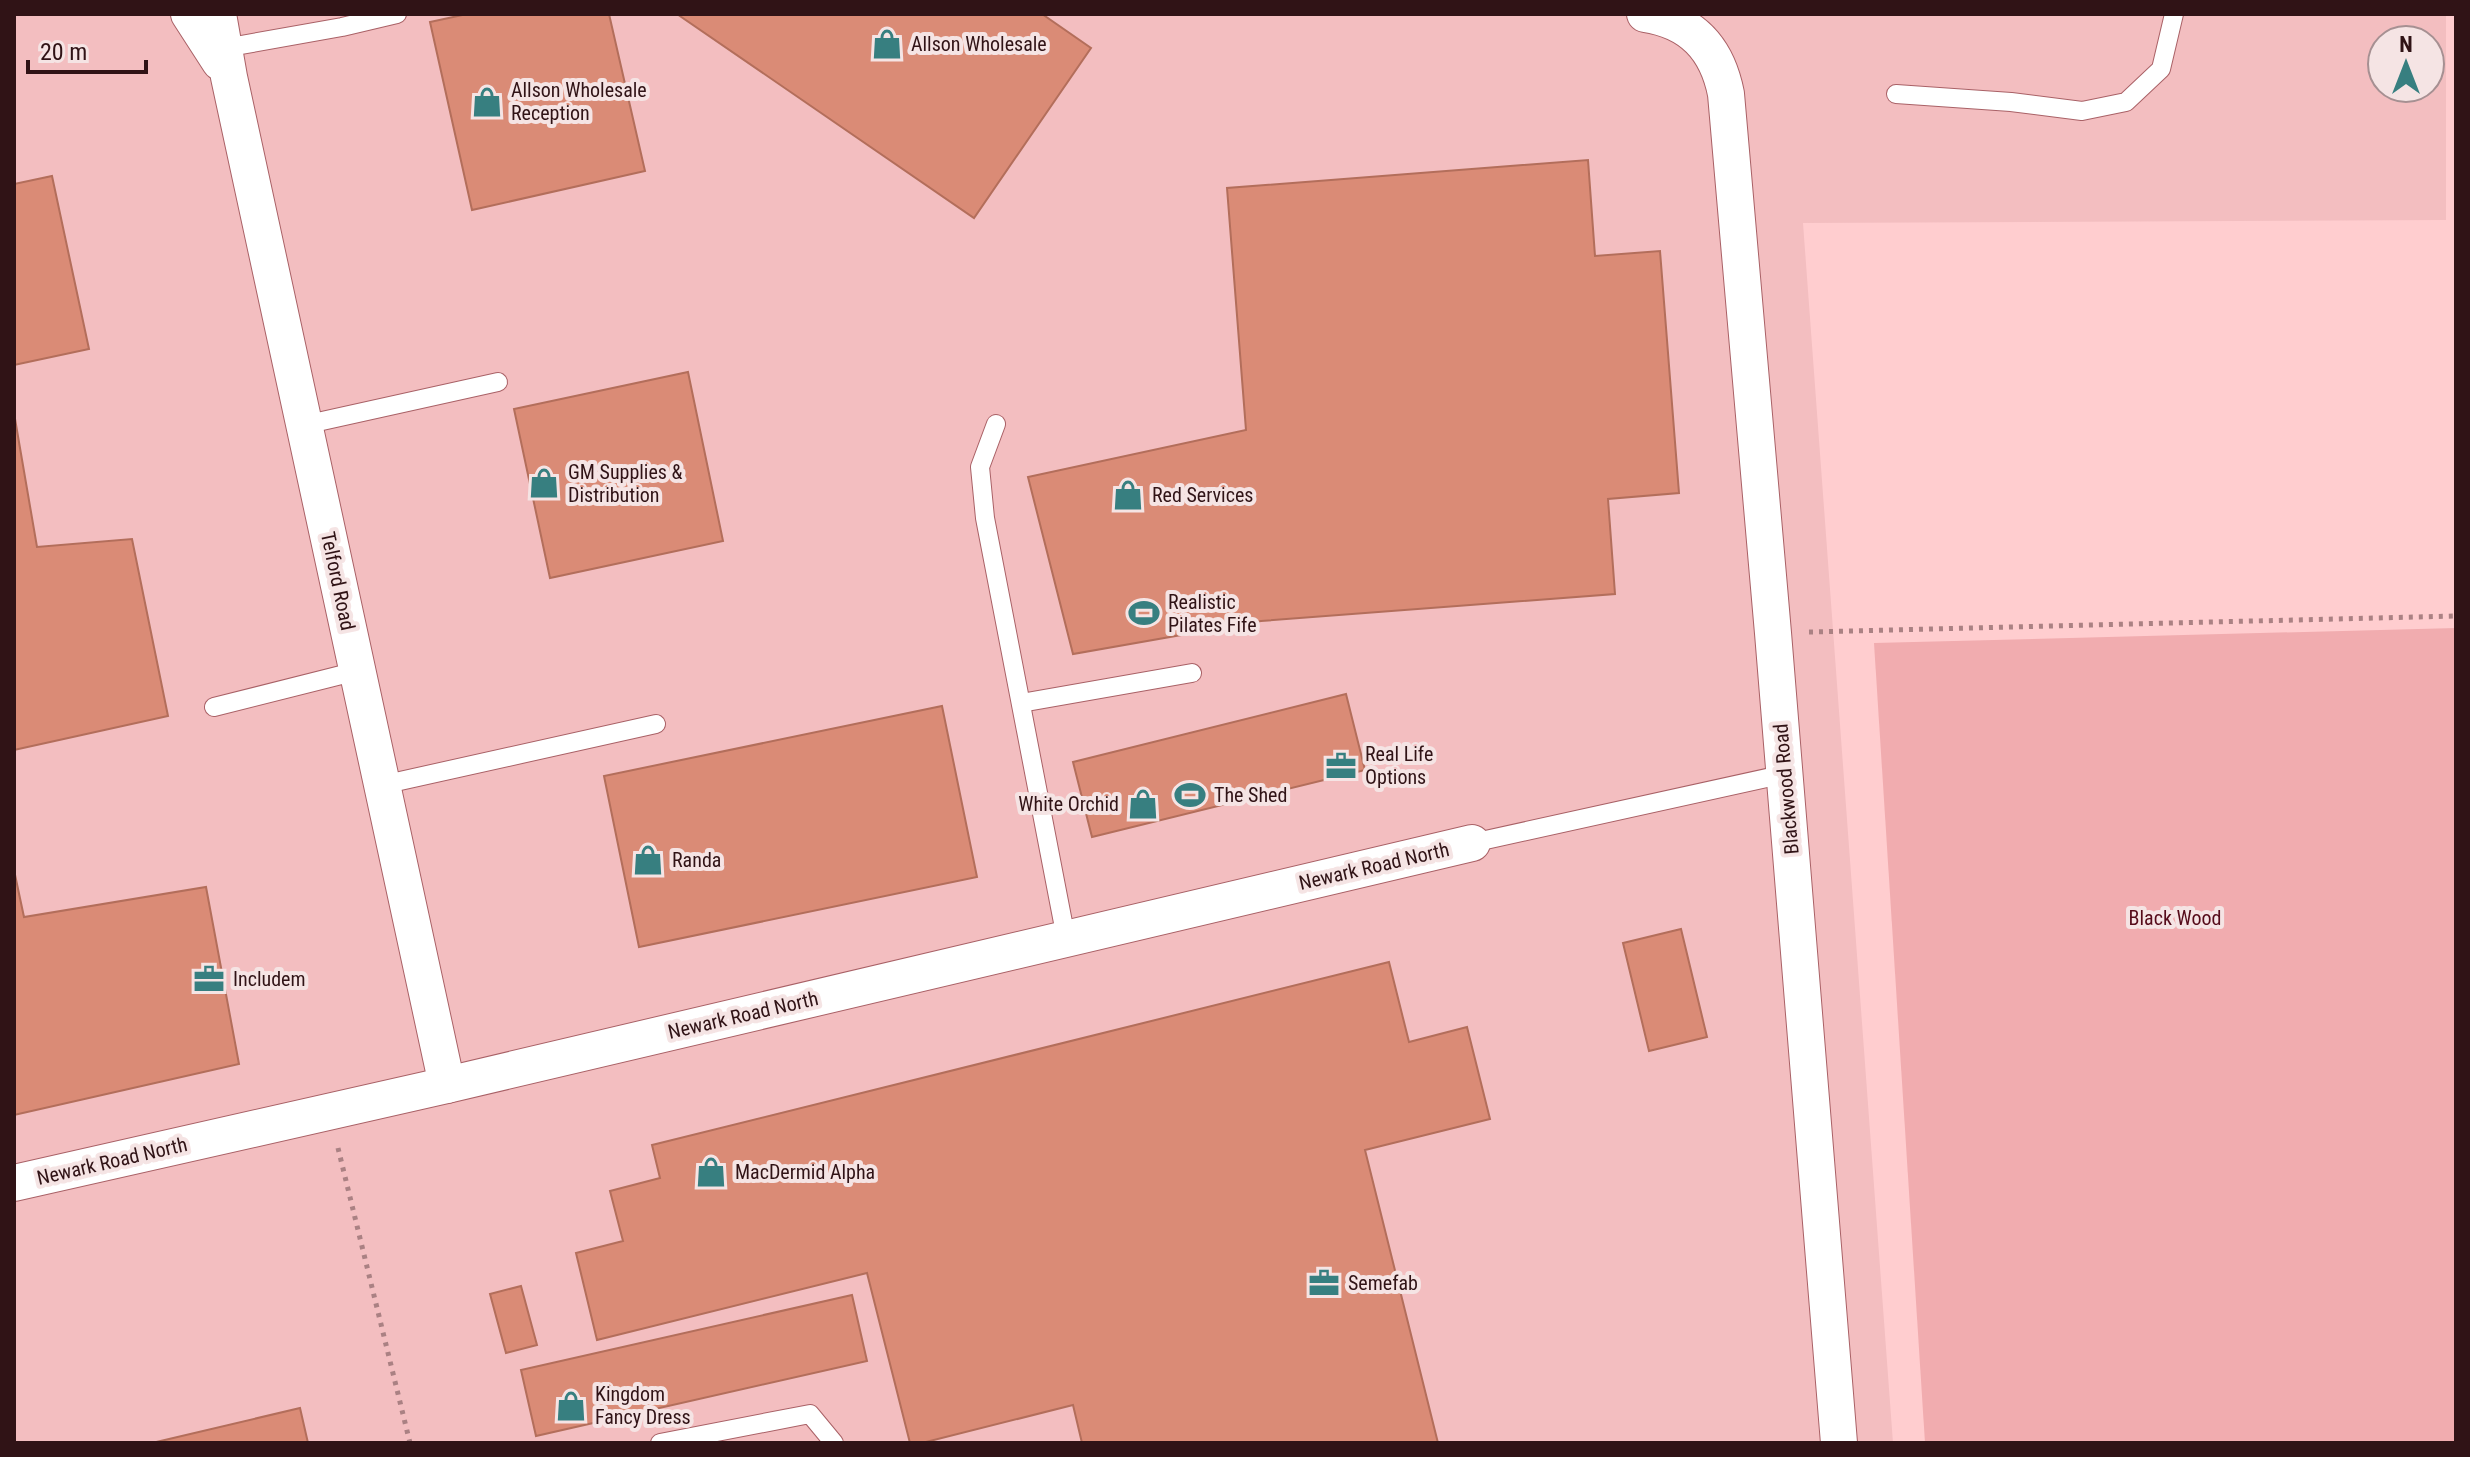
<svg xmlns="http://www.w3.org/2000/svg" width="2470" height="1457" viewBox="0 0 2470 1457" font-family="'Roboto Condensed',sans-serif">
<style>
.built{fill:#f3bec0;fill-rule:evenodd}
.green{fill:#f1acaf}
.building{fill:#da8b76;stroke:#b36e5b;stroke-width:2}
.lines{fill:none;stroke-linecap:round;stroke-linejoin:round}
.service-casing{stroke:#a96166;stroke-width:20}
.minor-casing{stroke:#a96166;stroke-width:38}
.path{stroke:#aa8183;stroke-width:5;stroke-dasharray:4 6;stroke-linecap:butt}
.service{stroke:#fff;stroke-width:18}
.minor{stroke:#fff;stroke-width:36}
.labels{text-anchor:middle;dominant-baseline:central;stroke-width:8;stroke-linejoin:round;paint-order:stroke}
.poi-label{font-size:20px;fill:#301316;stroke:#f5e4e4;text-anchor:start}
.street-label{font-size:20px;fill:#301316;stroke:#f5e4e4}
.park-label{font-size:20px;fill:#560b1a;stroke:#f5e4e4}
</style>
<rect width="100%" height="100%" fill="#ffcdcf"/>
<!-- built -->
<path class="built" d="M14,14H2446V220L1803,223L1893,1443H14ZM2382,40H2430V88H2382Z"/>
<!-- green -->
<polygon class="green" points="2456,628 2456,1443 1925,1443 1874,643"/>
<!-- building -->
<g class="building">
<polygon points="467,14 609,14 645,171 472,210 430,22"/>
<polygon points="677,14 1042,14 1091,48 974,218"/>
<polygon points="1588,160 1595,256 1660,251 1679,493 1608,499 1615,594 1261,621 1073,654 1028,477 1246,430 1227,188"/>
<polygon points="52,176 89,349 14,365 14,184"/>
<polygon points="688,372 723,541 550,578 514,409"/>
<polygon points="14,413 37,547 132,539 168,716 14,750"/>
<polygon points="1346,694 1365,770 1092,837 1073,762"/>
<polygon points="942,706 977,877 639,947 604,776"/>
<polygon points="14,870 24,917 206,887 239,1064 14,1115"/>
<polygon points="1681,929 1707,1037 1649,1051 1623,943"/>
<polygon points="1389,962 1409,1042 1467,1027 1490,1119 1365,1150 1438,1443 1082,1443 1073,1405 922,1443 910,1443 867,1273 597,1340 576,1253 623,1241 610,1191 660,1178 652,1145"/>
<polygon points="521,1286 537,1345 506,1353 490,1294"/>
<polygon points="852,1295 867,1361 536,1436 521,1370"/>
<polygon points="300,1408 308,1443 152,1443"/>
</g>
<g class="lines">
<!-- service casing -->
<g class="service-casing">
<g id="service">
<polyline points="224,48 342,27 397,14"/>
<polyline points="1896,94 2011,102 2082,111 2126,102 2161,69 2174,14"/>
<polyline points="996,424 980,467 985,518 1066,938"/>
<polyline points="304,425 498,382"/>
<polyline points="1021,703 1192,673"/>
<polyline points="214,707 357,671"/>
<polyline points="382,785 656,724"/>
<polyline points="1472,843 1785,774"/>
<polyline points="660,1443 810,1414 834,1443"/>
</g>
</g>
<!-- minor casing -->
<g class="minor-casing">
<g id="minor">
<polyline points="189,14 220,62"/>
<polyline points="218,14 229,77 447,1085"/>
<path d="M1645,14C1691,21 1717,48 1726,94L1773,633L1839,1443"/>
<polyline points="14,1183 447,1085 1472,843"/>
</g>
</g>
<!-- path -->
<g class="path">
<polyline points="1809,632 2456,616"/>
<polyline points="338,1148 410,1443"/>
</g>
<!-- service -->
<use href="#service" class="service"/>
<!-- minor -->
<use href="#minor" class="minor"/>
</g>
<!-- icons -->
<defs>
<g id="shop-bare" transform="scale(2.4)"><path d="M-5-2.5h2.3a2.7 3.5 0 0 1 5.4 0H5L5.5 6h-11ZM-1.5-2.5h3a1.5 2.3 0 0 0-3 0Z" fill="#377f80" stroke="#f5e4e4" stroke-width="2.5" paint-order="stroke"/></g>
<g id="stadium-bare" transform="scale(2.4)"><path d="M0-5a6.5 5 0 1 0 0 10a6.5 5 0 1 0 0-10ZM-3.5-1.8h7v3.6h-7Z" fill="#377f80" stroke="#f5e4e4" stroke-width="2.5" paint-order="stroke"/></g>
<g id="office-bare" transform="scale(2.4)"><path d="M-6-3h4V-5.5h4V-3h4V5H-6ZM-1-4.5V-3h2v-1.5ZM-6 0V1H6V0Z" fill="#377f80" stroke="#f5e4e4" stroke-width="2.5" paint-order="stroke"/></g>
</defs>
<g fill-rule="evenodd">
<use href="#shop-bare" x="887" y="44"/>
<use href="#shop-bare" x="487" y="102"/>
<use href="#shop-bare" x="544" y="483"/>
<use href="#shop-bare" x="1128" y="495"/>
<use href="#stadium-bare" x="1144" y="613"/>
<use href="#office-bare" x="1341" y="766"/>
<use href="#stadium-bare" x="1190" y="795"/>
<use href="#shop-bare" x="1143" y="804"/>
<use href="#shop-bare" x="648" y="860"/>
<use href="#office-bare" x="209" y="979"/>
<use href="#shop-bare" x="711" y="1172"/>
<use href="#office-bare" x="1324" y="1283"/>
<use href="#shop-bare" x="571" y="1406"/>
</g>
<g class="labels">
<!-- poi labels -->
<g class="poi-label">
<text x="911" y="44">Allson Wholesale</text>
<text x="511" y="90">Allson Wholesale<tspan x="511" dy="23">Reception</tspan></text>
<text x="568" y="472">GM Supplies &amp;<tspan x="568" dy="23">Distribution</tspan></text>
<text x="1152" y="495">Red Services</text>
<text x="1168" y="602">Realistic<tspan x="1168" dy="23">Pilates Fife</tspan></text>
<text x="1365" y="754">Real Life<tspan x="1365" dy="23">Options</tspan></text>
<text x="1214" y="795">The Shed</text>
<text x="1119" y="804" text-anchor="end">White Orchid</text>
<text x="672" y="860">Randa</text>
<text x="233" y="979">Includem</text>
<text x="735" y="1172">MacDermid Alpha</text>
<text x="1348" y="1283">Semefab</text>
<text x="595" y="1394">Kingdom<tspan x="595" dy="23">Fancy Dress</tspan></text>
</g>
<!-- street labels -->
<g class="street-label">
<text transform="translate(338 581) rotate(78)">Telford Road</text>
<text transform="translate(1786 789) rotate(-95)">Blackwood Road</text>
<text transform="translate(1374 866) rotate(-13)">Newark Road North</text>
<text transform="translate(743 1015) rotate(-13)">Newark Road North</text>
<text transform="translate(112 1161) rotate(-13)">Newark Road North</text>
</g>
<!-- park labels -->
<g class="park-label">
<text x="2175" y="918">Black Wood</text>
</g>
</g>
<!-- border -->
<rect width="2470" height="1457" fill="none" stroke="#301316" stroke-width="32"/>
<!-- north arrow -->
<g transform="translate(2406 64)"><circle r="38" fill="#f5e4e4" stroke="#a69092" stroke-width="2"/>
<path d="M0-6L14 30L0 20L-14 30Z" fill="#377f80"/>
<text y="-12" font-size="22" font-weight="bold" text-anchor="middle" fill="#301316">N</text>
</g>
<!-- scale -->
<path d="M28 60v12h118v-12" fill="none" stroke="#301316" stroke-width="4"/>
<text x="40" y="60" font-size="24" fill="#301316" stroke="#f5e4e4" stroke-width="6" paint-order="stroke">20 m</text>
</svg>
